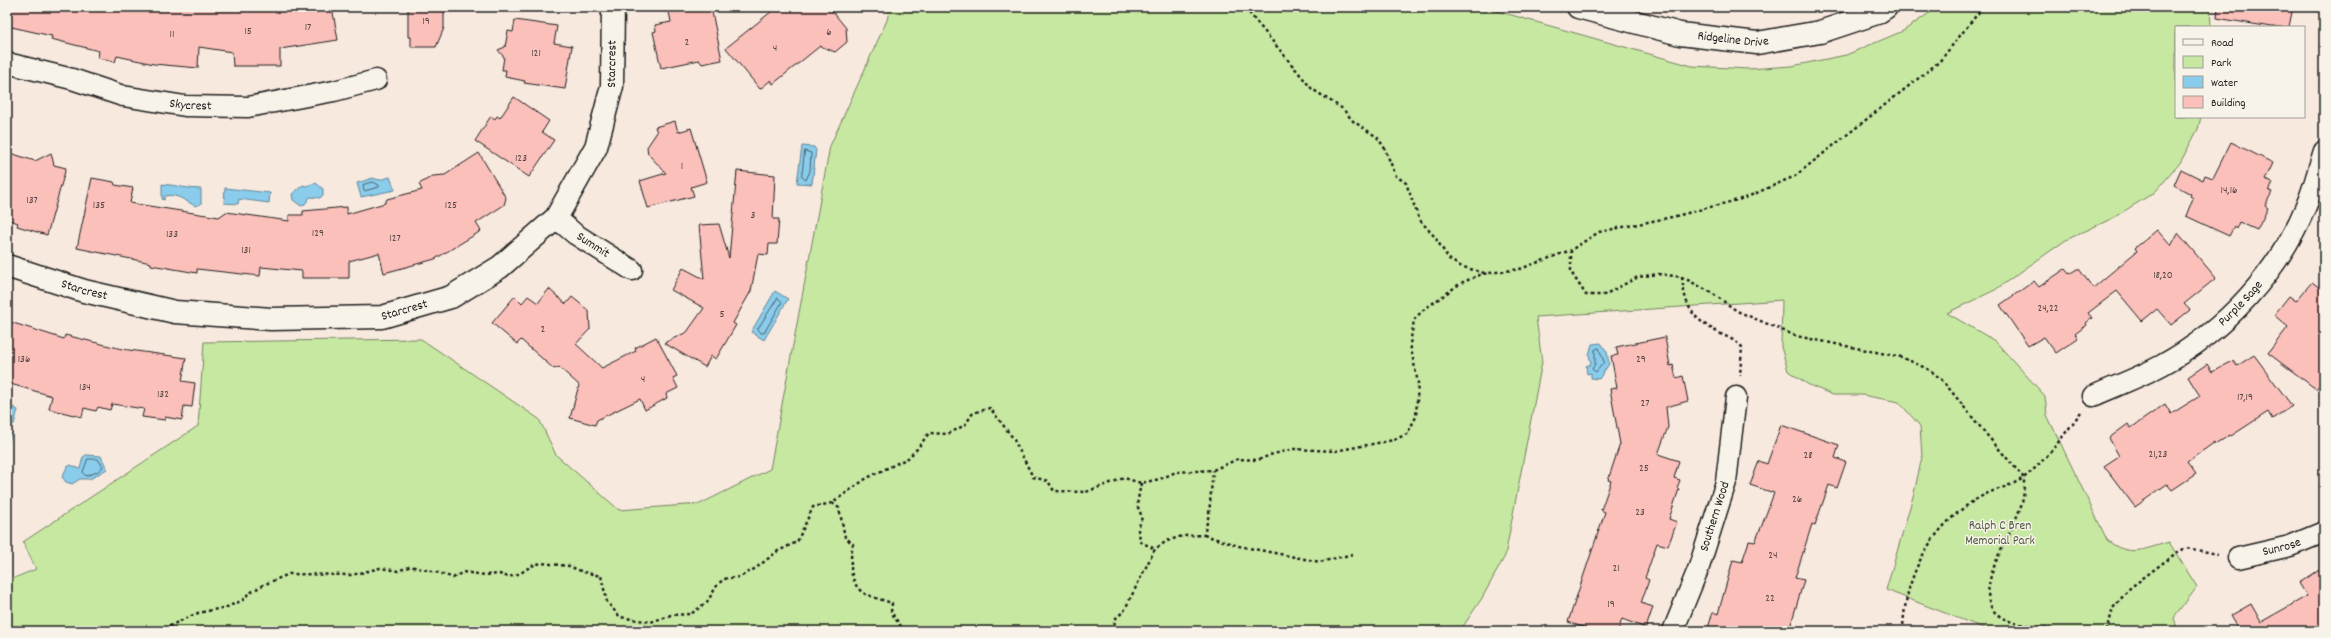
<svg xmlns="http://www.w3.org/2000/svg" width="2331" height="638" viewBox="0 0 2331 638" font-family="Dekko,sans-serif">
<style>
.green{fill:#c7e8a1;stroke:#72825e}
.water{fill:#8acceb;stroke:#5e8698}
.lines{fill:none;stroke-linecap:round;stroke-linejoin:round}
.shore{stroke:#48626f;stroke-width:1}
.building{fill:#fcc0bb;stroke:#1c1c1c}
.street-casing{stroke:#1c1c1c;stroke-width:23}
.secondary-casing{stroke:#1c1c1c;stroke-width:25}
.path{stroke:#1c1c1c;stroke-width:2.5;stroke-dasharray:3 3;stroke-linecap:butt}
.street{stroke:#f7f3e8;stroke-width:20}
.secondary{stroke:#f7f3e8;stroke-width:22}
.labels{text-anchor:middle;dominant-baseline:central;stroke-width:3;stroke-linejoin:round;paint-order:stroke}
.number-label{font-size:11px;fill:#544544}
.street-label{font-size:13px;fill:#1c1c1c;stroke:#f7f3e8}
.park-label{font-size:13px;fill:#4f5944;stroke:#f7f3e8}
</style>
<rect width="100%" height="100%" fill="#f8e9df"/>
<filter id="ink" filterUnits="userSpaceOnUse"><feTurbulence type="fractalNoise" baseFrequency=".025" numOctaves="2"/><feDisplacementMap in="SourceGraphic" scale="8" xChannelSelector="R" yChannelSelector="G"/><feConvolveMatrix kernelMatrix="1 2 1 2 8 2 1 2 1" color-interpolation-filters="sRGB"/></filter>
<g filter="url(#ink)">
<!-- green -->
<path class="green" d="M890,7H1483L1692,66L1749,69L1792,66L1846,55L1903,31L1938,7H2210L2211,27H2176V117H2201L2198,129L2180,163L2155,192L2113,218L2066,240L1995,290L1947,313L1995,341L2045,396L2047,415L2107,540C2129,558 2144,549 2169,542L2197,587L2174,618L2178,631H1991L1886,590L1914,493L1922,457L1920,426L1899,402L1862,395H1833L1809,385L1788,371L1781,347L1782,300L1536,317L1542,362L1505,556L1482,598L1460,631H7V581L36,569L23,542L198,426L204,342L421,339L539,419L556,455L619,510L700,504L770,469L830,146L887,20Z"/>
<!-- water -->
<g class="water">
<polygon points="802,146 814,147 816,150 812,184 797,183"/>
<polygon points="390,177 395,190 361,197 357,183 373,178 379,180"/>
<polygon points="316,183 323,189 323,195 320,198 310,197 305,204 301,206 293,200 292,194 303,185 306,186"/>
<path d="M162,184C176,185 187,189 201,189V204L196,206C186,202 177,193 165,196L164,200L162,199Z"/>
<polygon points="225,188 270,193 269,203 239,199 238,204 224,203"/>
<polygon points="775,291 788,299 764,340 751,332"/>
<polygon points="1601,343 1607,352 1609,364 1599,379 1591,378 1591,373 1587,374 1586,366 1591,364 1589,355 1592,344"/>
<polygon points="7,404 18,410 14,424 8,428 11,434 8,445"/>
<polygon points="86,455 101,456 107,469 90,479 80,479 72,484 66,482 62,477 67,467 71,465 80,469 83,457"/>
</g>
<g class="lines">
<!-- shore -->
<g class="shore">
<polygon points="805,151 811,153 810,171 806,180 802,177"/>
<polygon points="373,182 379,185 379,187 364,191 363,185"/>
<polygon points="778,298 782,302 764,333 761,333 758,329"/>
<polygon points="1599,348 1604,362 1596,372 1592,369 1595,364 1595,350"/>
<polygon points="88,459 98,459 103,467 97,472 86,476 83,473"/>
</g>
</g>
<!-- building -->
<g class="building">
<polygon points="7,7 332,7 338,40 280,49 280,66 233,66 232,52 199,47 198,68 154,64 117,56 115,62 98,58 99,51 51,39 52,36 7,26"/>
<polygon points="408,7 444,7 444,28 436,47 411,47 411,37 408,37"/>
<polygon points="668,7 711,7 722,60 702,64 699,60 661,68 653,32 656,31 655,25 671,22"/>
<polygon points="777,7 829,7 846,28 847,42 835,52 820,46 773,84 771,80 760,89 726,48"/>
<polygon points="2218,7 2293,7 2289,27 2271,27 2217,18"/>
<polygon points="515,20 557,26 554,43 572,46 565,89 524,83 525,81 505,77 506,70 502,70 504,57 498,50 505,47 508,31 513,32"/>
<polygon points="514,97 549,121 542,132 554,140 529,177 475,141 491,116 495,119 497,116 500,118"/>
<polygon points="675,121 678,132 691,128 707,182 691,187 694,196 648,208 640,181 666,173 648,154 647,147 657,132 655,127"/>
<polygon points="2231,142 2273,163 2265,180 2273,183 2269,191 2272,192 2265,206 2268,208 2257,230 2239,222 2236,229 2234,227 2229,236 2186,216 2193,198 2190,196 2191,194 2174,185 2181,169 2203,180 2205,175 2213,178"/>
<polygon points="7,152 35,161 51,153 54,165 66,168 47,235 17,226 18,223 7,219"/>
<polygon points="479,153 506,198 504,205 476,223 481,231 435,259 384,273 379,253 349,261 349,278 302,278 302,271 261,267 260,276 197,269 197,273 151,265 151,263 77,248 92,178 114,182 115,185 133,188 130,203 219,217 226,212 289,221 289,215 303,215 303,211 347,207 347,214 385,203 387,199 422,190 419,184 433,176 445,175"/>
<polygon points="737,171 775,175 773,219 779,219 777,244 769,244 768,255 758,254 751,291 733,323 736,325 716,359 711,356 705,367 664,343 687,332 704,308 671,290 683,268 704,279 699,225 719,224 729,258"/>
<polygon points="2157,230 2171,246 2178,233 2216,278 2184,304 2190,310 2171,325 2157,309 2142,321 2117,291 2088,313 2092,318 2086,323 2087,325 2075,334 2078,338 2056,353 2044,337 2028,346 2000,305 2034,281 2039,287 2065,269 2069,274 2077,269 2079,269 2093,288 2137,251 2135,248"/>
<polygon points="2312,282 2324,291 2324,379 2316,389 2268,353 2288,327 2274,315 2289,296 2296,301"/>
<polygon points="549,289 566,304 572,297 589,311 590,329 576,344 602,368 636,351 635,348 656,337 677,376 673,378 678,388 666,394 667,398 645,410 640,399 597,420 595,425 570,418 579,385 559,367 554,369 521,340 517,344 492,323 515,296 522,303 528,296 538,303"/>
<polygon points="7,321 64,339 65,335 122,349 186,358 182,381 195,383 192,407 184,406 182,420 165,417 165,420 142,417 144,409 112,404 110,410 98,407 96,411 84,408 82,417 49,409 52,396 7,383"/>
<polygon points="1665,337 1670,366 1673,365 1676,378 1683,376 1688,401 1666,407 1668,427 1658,454 1679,461 1674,478 1680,480 1677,488 1679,489 1669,519 1677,522 1668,546 1657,543 1645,578 1649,580 1641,603 1653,607 1646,628 1622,619 1618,631 1594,631 1568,622 1605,512 1601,510 1611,481 1608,480 1620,444 1610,389 1617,388 1611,356 1618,355 1616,347"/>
<polygon points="2254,355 2292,406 2272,419 2268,412 2231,436 2230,435 2216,444 2215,442 2187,462 2196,474 2172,490 2167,484 2135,507 2104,466 2119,456 2109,438 2128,424 2131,428 2165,404 2171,414 2200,396 2188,377 2207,364 2212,372 2233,361 2237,366"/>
<polygon points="1781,425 1839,445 1835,458 1846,462 1837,488 1829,485 1815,525 1812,524 1795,578 1804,580 1789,631 1707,631 1713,612 1718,614 1733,560 1742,562 1749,541 1755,542 1762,525 1774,493 1750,485 1759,461 1767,464"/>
<polygon points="2324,567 2324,631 2239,631 2230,616 2251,604 2261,622 2307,596 2299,583"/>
</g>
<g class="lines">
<!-- street casing -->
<g class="street-casing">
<g id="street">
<path id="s1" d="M7,63L72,79L123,96L185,106L248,107L334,91L376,80"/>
<path id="s2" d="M556,218L575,234L632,270"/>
<path id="s3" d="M2093,396C2116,386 2140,377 2162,365C2225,331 2279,272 2306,206C2314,188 2318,169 2324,151"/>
<path id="s4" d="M2238,558L2290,546L2324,532"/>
<path id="s5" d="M1673,631L1699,567L1726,482L1736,397"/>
</g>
</g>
<!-- secondary casing -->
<g class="secondary-casing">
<g id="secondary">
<path id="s6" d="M1578,7L1680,34L1757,43L1820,32L1877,13L1886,7"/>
<path id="s7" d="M7,266L84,291L175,312L271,319L382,317L451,297L500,267L556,218L596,147L612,86L613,7"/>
</g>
</g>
<!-- path -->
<g class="path">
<polyline points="1247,7 1250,14 1312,89 1343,109 1353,121 1377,137 1384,147 1396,176 1406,183 1419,219 1434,236 1449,259 1460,266 1484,273"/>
<path d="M1983,7L1939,62L1795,176L1745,198L1672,217L1599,232L1571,250V272L1586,295H1604L1638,277L1659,274L1682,277L1712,293L1737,311L1796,336L1901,357L1930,370L1943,381L1986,434L2024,478C2024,486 2024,494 2022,502C2016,530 1965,596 2001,617C2019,628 2041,625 2060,631"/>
<path d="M1682,277C1685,309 1693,319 1721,334C1728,337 1736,341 1742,347L1740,376"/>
<polyline points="1141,483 1137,505 1142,517 1138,530 1141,542 1155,549"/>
<path d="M832,503L839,508L845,537L853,544C850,558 848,581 862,592C870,597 883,600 892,603L891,612L904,631"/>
<polyline points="1204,535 1239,546 1320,562 1353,554"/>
<path d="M158,631L198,613L227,607L243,600L248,594L263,585L289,574L352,575L380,568L398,571L411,566C427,571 437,571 453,578L463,572L485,575L499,574L509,577L521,573L531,566L541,563L569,566L583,572L601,576L607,602L620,617L651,622L671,615L691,614L707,602L718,584L724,579L740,577L756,568L778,551L797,542L813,507L832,503L867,478L908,458L917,449L929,433L948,434L965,425L973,413L990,408L1013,438L1033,477L1048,481L1054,491L1086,492L1124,478L1141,483L1160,479L1176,472L1213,470L1238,459L1258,460L1273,454L1294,449L1335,451L1394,440L1407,434L1416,417L1418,383L1410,344L1414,320L1422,311L1461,283L1482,274L1520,269L1571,250"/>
<polyline points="1114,631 1115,619 1124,611 1155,549 1167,541 1182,536 1204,535 1209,514 1213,470"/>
<path d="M1903,631C1904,574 1933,522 1984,495C1998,488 2013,486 2026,476C2048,458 2064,435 2081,412"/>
<polyline points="2107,631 2113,608 2130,588 2176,553 2186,548 2218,554"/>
</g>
<!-- street -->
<use href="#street" class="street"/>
<!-- secondary -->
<use href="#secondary" class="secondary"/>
</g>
</g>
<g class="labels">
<!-- number labels -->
<g class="number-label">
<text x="426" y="22">19</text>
<text x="308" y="28">17</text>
<text x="248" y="32">15</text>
<text x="829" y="33">6</text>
<text x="172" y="35">11</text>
<text x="687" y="43">2</text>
<text x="775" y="49">4</text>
<text x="536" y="54">121</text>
<text x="521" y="159">123</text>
<text x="682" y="167">1</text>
<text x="2229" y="191">14,16</text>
<text x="32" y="201">137</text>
<text x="99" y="206">135</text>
<text x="451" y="206">125</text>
<text x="753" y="216">3</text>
<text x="318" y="234">129</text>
<text x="172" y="235">133</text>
<text x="395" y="239">127</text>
<text x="246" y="251">131</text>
<text x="2163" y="276">18,20</text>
<text x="2048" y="309">24,22</text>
<text x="722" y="315">5</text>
<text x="543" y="330">2</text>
<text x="24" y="360">136</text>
<text x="1641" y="360">29</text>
<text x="643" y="380">4</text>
<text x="85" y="388">134</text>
<text x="163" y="395">132</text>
<text x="2245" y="398">17,19</text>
<text x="1645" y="404">27</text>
<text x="2158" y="455">21,23</text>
<text x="1808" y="456">28</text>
<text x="1644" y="469">25</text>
<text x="1797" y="500">26</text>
<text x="1640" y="513">23</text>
<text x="1773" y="556">24</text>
<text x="1616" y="569">21</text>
<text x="1770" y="599">22</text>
<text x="1611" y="605">19</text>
</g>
<!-- street labels -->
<g class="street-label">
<text stroke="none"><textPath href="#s6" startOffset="159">Ridgeline Drive</textPath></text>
<text stroke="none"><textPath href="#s7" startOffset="752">Starcrest</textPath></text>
<text stroke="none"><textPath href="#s1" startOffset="189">Skycrest</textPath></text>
<text stroke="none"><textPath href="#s2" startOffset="46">Summit</textPath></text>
<text stroke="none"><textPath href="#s7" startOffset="81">Starcrest</textPath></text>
<text stroke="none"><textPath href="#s3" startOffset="176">Purple Sage</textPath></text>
<text stroke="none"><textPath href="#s7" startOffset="405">Starcrest</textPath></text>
<text stroke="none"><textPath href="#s5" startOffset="122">Southern Wood</textPath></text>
<text stroke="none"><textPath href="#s4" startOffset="45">Sunrose</textPath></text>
</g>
<!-- park labels -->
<g class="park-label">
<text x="2000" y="526">Ralph C Bren<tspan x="2000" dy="15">Memorial Park</tspan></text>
</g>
</g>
<!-- margin -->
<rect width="2331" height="638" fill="none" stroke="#f7f3e8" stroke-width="24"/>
<rect x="12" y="12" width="2307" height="614" fill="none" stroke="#1c1c1c" stroke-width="1.5" filter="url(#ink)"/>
<!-- legend -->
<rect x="2175" y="26" width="130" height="92" fill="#f7f3e8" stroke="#9f9d96"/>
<rect x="2183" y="39" width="20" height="6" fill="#f7f3e8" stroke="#9f9d96"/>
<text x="2211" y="46" font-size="12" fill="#1c1c1c">Road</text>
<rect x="2183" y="56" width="20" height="12" fill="#c7e8a1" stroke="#9f9d96"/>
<text x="2211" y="66" font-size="12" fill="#1c1c1c">Park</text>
<rect x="2183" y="76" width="20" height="12" fill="#8acceb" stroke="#9f9d96"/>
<text x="2211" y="86" font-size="12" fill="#1c1c1c">Water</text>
<rect x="2183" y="96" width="20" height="12" fill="#fcc0bb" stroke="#9f9d96"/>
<text x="2211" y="106" font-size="12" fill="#1c1c1c">Building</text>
</svg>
